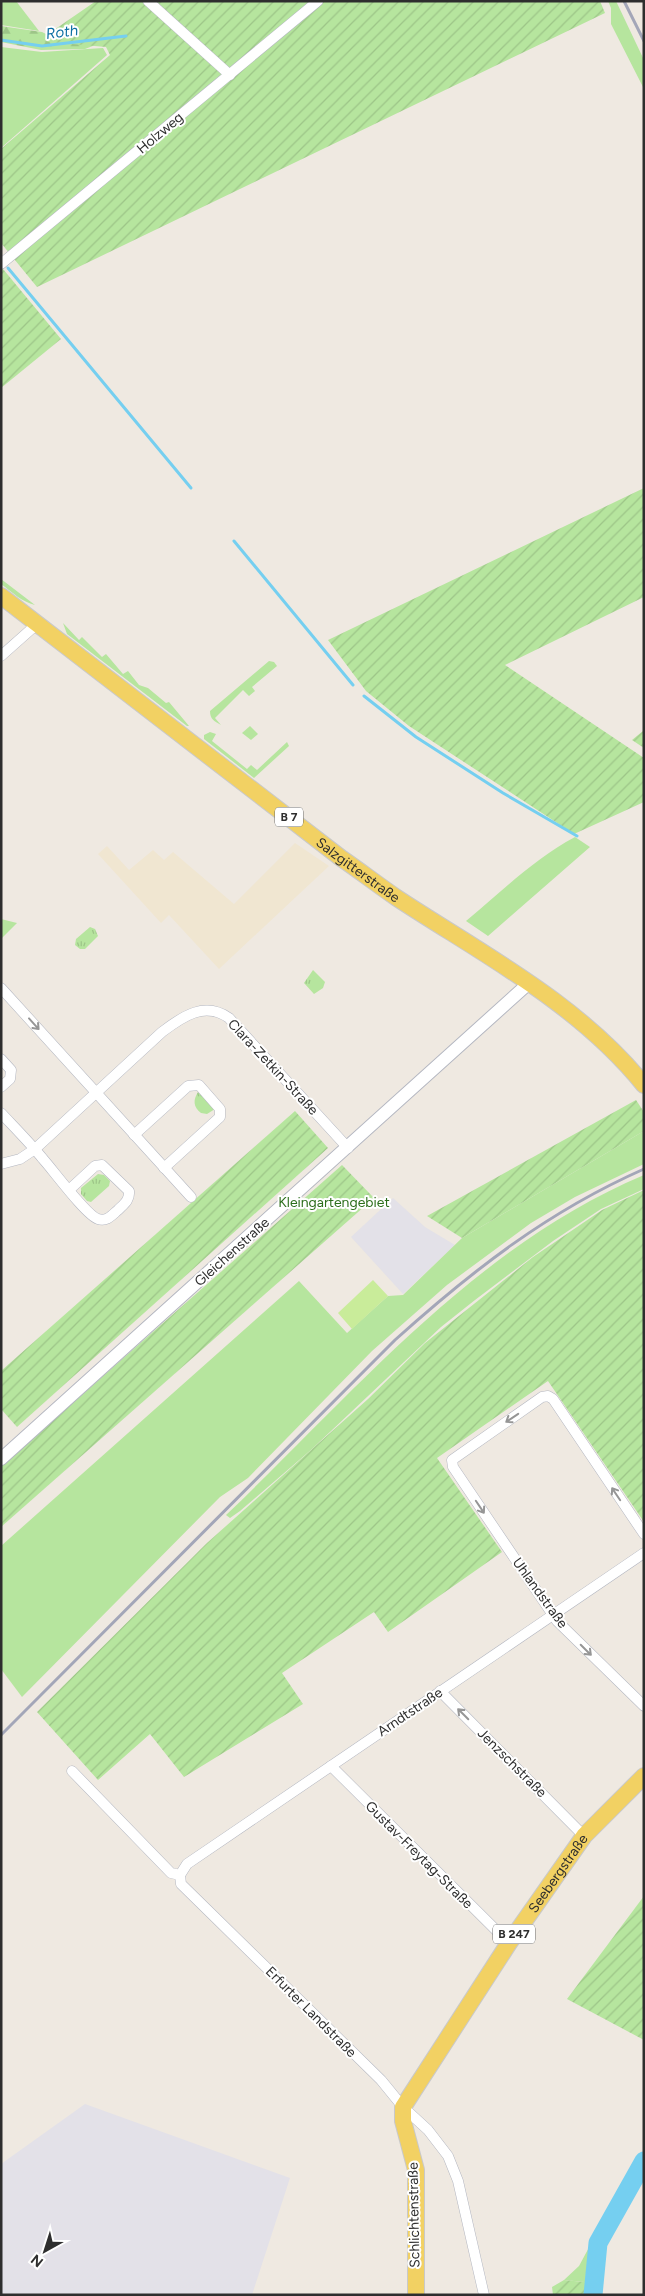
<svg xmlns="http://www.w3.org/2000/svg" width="645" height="2296" viewBox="0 0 645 2296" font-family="Figtree,sans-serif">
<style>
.industrial{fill:#e3e1e8}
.education{fill:#f0e6d1}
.grass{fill:#b6e59e}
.forest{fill:url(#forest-firs)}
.park{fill:url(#park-tufts)}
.garden{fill:url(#garden-furrows)}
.pitch{fill:#c9ec9a}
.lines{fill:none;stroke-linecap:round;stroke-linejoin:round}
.stream{stroke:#75cff0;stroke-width:3}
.river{stroke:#75cff0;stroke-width:19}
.minor-casing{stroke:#b4b7c1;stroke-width:11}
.tertiary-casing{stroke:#b4b7c1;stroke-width:14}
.primary-casing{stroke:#c9c9c9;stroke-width:18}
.minor{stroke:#fff;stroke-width:10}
.tertiary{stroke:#fff;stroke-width:12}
.primary{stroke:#f2d163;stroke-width:16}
.rail{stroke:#a3a6b8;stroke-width:3}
.oneway{stroke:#969696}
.labels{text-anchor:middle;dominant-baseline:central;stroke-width:4;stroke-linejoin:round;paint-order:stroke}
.shield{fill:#fff;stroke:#6d6d6d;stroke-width:1}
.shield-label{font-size:12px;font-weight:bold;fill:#2e2e2e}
.street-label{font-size:14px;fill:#2e2e2e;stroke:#fff}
.park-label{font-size:14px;fill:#2c6e1b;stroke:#fff}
.water-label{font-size:15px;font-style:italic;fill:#0d6fa3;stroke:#fff}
</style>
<defs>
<pattern id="forest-firs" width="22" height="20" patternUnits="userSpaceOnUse" patternTransform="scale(1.25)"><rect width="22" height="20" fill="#b6e59e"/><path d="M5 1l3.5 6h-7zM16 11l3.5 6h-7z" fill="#9dc588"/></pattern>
<pattern id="park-tufts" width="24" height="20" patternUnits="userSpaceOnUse" patternTransform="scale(1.25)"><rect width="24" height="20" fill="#b6e59e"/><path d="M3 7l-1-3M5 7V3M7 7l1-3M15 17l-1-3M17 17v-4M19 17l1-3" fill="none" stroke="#9dc588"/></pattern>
<pattern id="garden-furrows" width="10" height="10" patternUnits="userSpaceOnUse" patternTransform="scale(1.25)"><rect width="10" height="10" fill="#b6e59e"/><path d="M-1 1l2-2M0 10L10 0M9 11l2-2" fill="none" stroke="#9dc588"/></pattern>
</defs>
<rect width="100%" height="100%" fill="#efe9e1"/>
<!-- industrial -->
<g class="industrial">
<polygon points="393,1198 425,1227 455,1245 403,1294 351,1237"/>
<polygon points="85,2104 290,2178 252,2295 1,2295 1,2164"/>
</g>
<!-- education -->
<polygon class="education" points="295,843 329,866 219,969 169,915 161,923 98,854 107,846 129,870 153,850 164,860 173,852 234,904"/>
<!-- grass -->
<g class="grass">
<polygon points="1,1 16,1 39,31 1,25"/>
<polygon points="608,1 616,1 644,60 644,89 611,24 611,8"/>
<polygon points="1,47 42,52 103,48 107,55 1,148"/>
<path d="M1,579L35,605C22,602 12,592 1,584Z"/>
<polygon points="63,623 79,640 82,637 102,657 106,654 123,674 128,671 139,685 148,688 166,703 169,702 189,726 187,726 67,634"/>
<path d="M269,661L274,662L277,666L252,687L255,691L249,696L243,690L215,718L221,725C214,721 210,719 210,711Z"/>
<polygon points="250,726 258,734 251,740 242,733"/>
<polygon points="210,732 216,734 212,741 247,769 251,765 257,770 287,742 289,746 254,778 204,739 204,735"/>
<path d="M575,837L590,847L488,936L466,921C501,892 534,859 575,837Z"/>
<polygon points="1,919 17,923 1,939"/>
<polygon points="644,1131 644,1164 575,1197 531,1223 447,1285 372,1351 248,1478 220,1497 22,1697 1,1669 1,1546 299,1281 347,1333 388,1296 403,1295 462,1238"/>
<path d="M644,1175V1189L601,1209L553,1241L475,1300L441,1327L312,1449L240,1511L230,1518L226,1515C356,1391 474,1247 644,1175Z"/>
<polygon points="610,2219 597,2242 594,2283 564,2280 579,2266 593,2240"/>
</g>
<!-- forest -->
<polygon class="forest" points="1,26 42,32 56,39 103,42 85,49 41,50 1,42"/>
<!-- park -->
<g class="park">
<polygon points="90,927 95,929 98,936 85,949 80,949 75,945 76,939"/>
<polygon points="313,970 325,982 323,988 314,994 304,983"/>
<path d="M198,1092L215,1109L207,1114L201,1113C193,1107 193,1100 198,1092Z"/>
<polygon points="98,1174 104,1175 110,1181 109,1186 91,1202 87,1201 81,1194 81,1188"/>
</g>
<!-- garden -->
<g class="garden">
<polygon points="96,1 600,1 605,13 37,287 1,243 1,149 110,55 106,47 38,41"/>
<polygon points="3,269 61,339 1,388 1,270"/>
<polygon points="644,488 644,597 505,665 644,758 644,802 574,834 409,726 366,691 328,640"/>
<polygon points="643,731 644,731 644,748 632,740"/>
<polygon points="636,1100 644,1112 644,1131 462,1238 427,1216"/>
<polygon points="295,1111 328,1148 17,1427 1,1409 1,1371"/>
<polygon points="342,1165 374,1198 1,1527 1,1466"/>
<polygon points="644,1190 644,1522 548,1381 437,1458 502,1552 388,1632 374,1612 282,1673 303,1704 184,1777 150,1734 98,1780 37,1712 207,1543 368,1399 425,1343 533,1257 602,1210"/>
<polygon points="644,1896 644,2040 567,1999"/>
<polygon points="564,2280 594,2283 593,2295 553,2295 552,2287"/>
</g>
<!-- pitch -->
<polygon class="pitch" points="373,1280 388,1296 352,1329 338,1313"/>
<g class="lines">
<!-- stream -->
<g class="stream">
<polyline points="1,40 42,46 126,36"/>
<polyline points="8,268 191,488"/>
<polyline points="234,541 353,685"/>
<polyline points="364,696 416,737 503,793 577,836"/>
</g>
<!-- river -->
<polyline class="river" points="593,2295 598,2243 644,2161"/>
<!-- minor casing -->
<g class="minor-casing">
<g id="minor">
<polyline points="148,1 230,75"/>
<polyline points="1,264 318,1"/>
<polyline points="1,656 37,624"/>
<polyline points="1,988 191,1197"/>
<polyline points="1,1059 11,1070 10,1079 1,1087"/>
<path d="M1,1113C15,1128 30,1143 43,1159C53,1170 86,1215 98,1219C107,1222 112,1215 118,1210C124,1204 130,1200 129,1191L102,1165L95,1166L69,1190"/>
<polyline points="134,1135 188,1086 199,1085 220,1109 220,1117 164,1168"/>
<path d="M1,1164L20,1159L35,1149L162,1032C183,1016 205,1001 229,1018L348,1148"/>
<polyline points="644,1534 553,1399 548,1396 542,1397 452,1460 453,1467 557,1621 644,1706"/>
<polyline points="440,1691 584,1836"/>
<polyline points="331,1766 509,1943"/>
<polyline points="72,1771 171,1873 180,1875"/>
<polyline points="180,1875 187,1864 644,1553"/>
<polyline points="180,1875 181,1884 381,2080 403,2107 428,2130 448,2156 458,2181 484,2295"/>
</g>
</g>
<!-- tertiary casing -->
<g class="tertiary-casing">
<polyline id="tertiary" points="1,1459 529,983"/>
</g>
<!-- primary casing -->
<g class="primary-casing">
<g id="primary">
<path id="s1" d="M1,596L341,858C360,871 378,885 397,898C482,954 578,1003 644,1085"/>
<path id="s2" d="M416,2295V2170L403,2121V2107L509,1943L584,1836L644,1776"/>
</g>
</g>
<!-- minor -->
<use href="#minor" class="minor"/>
<!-- tertiary -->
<use href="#tertiary" class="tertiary"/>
<!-- primary -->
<use href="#primary" class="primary"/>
<!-- rail -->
<g class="rail">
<polyline points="624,1 644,41"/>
<path d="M1,1735L395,1340C473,1270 547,1212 644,1169"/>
</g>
</g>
<!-- one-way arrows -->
<defs><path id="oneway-shaft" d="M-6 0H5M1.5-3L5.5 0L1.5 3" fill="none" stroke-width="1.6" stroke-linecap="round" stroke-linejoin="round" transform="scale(1.25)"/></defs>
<g class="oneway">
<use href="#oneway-shaft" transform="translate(34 1024) rotate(48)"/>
<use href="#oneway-shaft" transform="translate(512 1418) rotate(146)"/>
<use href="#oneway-shaft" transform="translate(616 1494) rotate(-124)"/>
<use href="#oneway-shaft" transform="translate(480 1507) rotate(56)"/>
<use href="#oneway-shaft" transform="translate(586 1650) rotate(45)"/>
<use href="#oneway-shaft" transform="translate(463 1714) rotate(-135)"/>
</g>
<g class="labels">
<!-- shield labels -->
<g class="shield">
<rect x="275" y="807.5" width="28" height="19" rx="4"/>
<rect x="493" y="1924.5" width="42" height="19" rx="4"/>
</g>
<g class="shield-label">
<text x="289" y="817">B 7</text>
<text x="514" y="1934">B 247</text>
</g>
<!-- street labels -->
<g class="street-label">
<text transform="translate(160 133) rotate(-40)">Holzweg</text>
<text stroke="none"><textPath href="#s1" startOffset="450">Salzgitterstraße</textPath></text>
<text transform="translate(273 1067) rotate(47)">Clara-Zetkin-Straße</text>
<text transform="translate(232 1252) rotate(-42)">Gleichenstraße</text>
<text transform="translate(540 1593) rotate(54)">Uhlandstraße</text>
<text transform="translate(410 1712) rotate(-34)">Arndtstraße</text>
<text transform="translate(512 1763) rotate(45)">Jenzschstraße</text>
<text transform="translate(419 1855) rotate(45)">Gustav-Freytag-Straße</text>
<text stroke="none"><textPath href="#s2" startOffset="470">Seebergstraße</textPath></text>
<text transform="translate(311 2012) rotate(45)">Erfurter Landstraße</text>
<text transform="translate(414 2215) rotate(-91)">Schlichtenstraße</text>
</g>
<!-- park labels -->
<g class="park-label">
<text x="334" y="1202">Kleingartengebiet</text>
</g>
<!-- water labels -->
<g class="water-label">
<text transform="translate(62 32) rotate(-7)">Roth</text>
</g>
</g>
<!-- border -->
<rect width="645" height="2296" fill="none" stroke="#2e2e2e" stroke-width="5"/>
<!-- north arrow -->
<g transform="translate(45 2251) rotate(219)" stroke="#ffffff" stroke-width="4" paint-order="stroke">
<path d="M0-4L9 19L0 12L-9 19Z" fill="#2e2e2e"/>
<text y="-8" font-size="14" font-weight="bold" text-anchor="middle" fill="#2e2e2e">N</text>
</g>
</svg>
